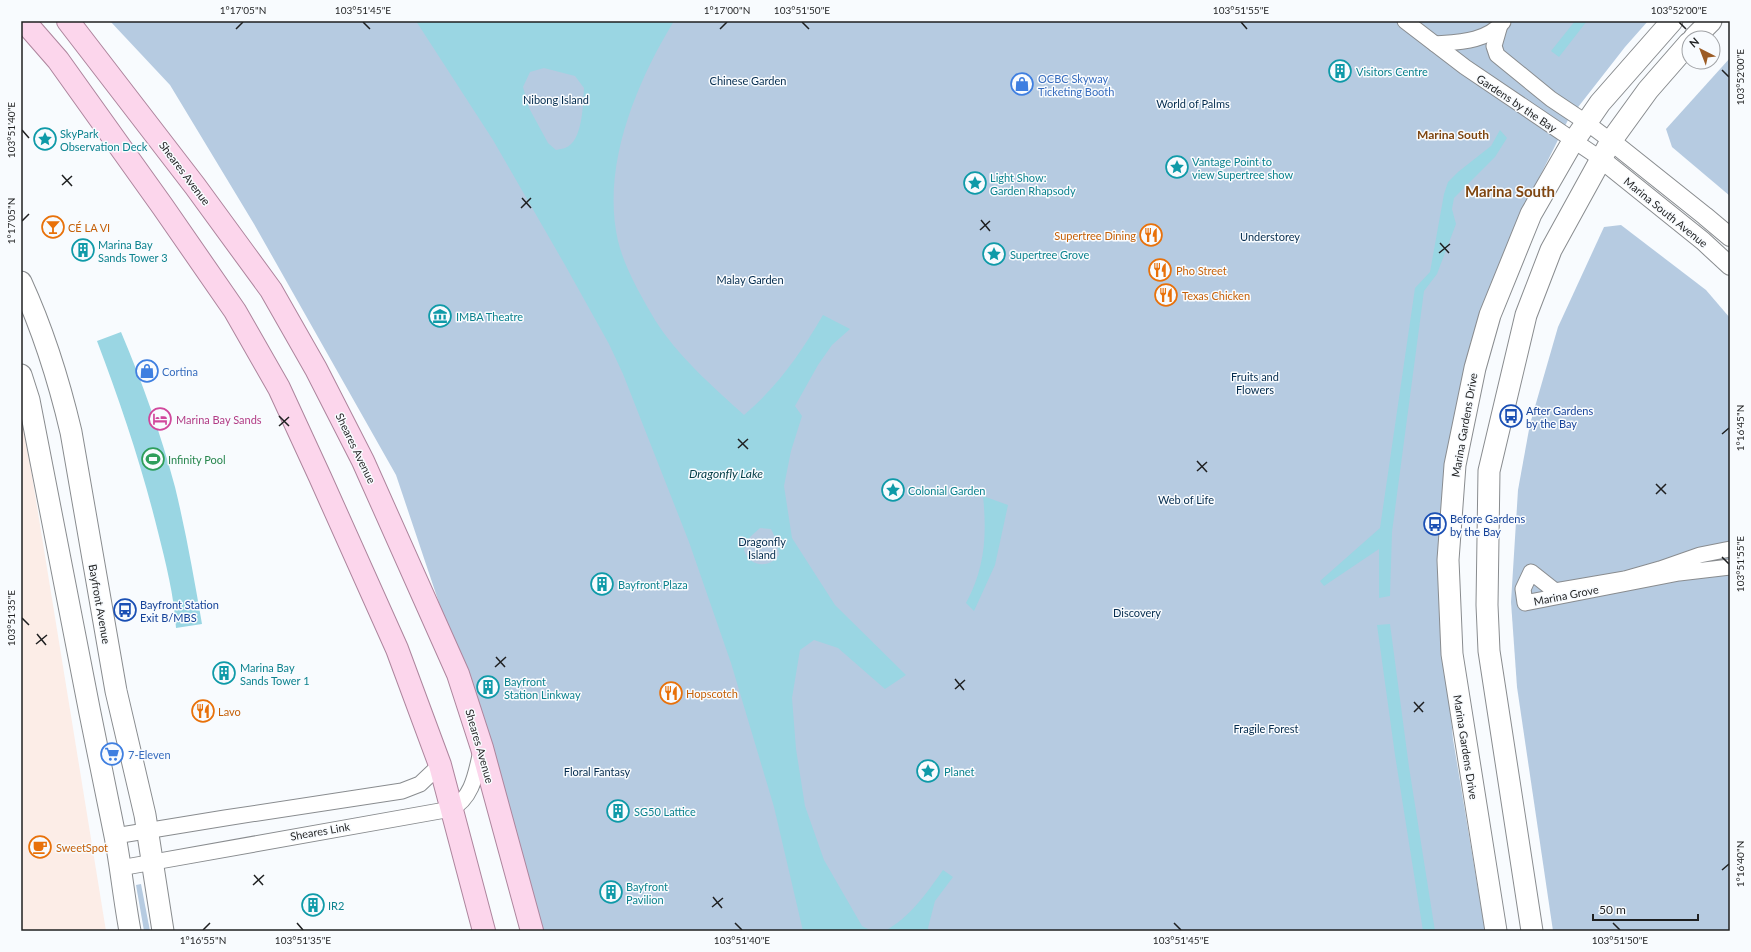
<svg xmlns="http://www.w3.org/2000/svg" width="1751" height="952" viewBox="0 0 1751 952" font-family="Lato,sans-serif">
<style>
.commercial{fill:#fcede7}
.green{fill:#b6cbe1}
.water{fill:#9ad6e3;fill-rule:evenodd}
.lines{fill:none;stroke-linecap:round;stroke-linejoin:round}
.minor-casing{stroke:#898c8f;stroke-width:17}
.tertiary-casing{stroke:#898c8f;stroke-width:20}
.secondary-casing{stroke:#898c8f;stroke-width:23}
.primary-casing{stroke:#ad859d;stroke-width:24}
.minor{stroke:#fff;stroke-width:15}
.tertiary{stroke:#fff;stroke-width:18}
.secondary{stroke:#fff;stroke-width:21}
.primary{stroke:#fcd6ec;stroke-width:22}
.ticks{fill:none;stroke:#1f2021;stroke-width:1.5}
.labels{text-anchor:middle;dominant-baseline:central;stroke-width:3;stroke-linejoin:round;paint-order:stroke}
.culture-label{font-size:11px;fill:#0d838f;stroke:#f8fbfe;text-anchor:start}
.shop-label{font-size:11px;fill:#366cbe;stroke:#f8fbfe;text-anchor:start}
.park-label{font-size:11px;fill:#042c4e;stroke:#f8fbfe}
.street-label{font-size:11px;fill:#1f2021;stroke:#f8fbfe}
.food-label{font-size:11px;fill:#c56008;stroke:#f8fbfe;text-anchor:start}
.transit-label{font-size:11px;fill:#164399;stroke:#f8fbfe;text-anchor:start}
.hotel-label{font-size:11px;fill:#b23c85;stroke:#f8fbfe;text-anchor:start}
.leisure-label{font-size:11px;fill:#27864d;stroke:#f8fbfe;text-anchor:start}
.neighbourhood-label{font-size:12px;font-weight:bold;fill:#7f4611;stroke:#f8fbfe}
.water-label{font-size:12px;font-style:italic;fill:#07404a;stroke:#f8fbfe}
.district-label{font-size:15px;font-weight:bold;fill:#7f4611;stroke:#f8fbfe}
.neatline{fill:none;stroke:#1f2021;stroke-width:1.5}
.ticks-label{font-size:10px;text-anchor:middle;fill:#1f2021}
</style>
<rect width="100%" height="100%" fill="#f8fbfe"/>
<!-- commercial -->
<polygon class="commercial" points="21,407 21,408 106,931 21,931"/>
<!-- green -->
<g class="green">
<polygon points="110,21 1648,21 1625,47 1568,120 1517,222 1471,341 1446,464 1440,594 1453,739 1485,931 537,931 511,817 396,475 254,224 170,85"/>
<polygon points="1730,58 1730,196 1672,147 1666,129"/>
<polygon points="1621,225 1706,290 1730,318 1730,931 1553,931 1517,687 1511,602 1518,490 1530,424 1558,327 1604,227"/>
<polygon points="141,884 150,931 144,931 136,885"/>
</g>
<!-- water -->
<g class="water">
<path d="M416,21H674C636,83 601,167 618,241C625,269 641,296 655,320C676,354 714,388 744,415C779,385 800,354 823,315L850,329L832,345L818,365L795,406L802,416L791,451L784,486L792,538L835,605L906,675L885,689L838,648L814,640L800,650L792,698L796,749L805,806L824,860L862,926L872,931H803L774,807L731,663L689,542L623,374L609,344L565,265L493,140ZM544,68L575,76L584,88C583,103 583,142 565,148C563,149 559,149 556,150L548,143L529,108L523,87L530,72ZM760,528L771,529L777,541L779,555C769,569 749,567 744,550L750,537Z"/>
<polygon points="1575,21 1587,21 1559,57 1551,51"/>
<polygon points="1500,130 1507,138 1495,157 1454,198 1452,209 1456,224 1437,274 1424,291 1392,532 1390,596 1379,598 1379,549 1324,586 1320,581 1380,528 1415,288 1430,272 1444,194 1448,182 1458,172 1491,146"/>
<path d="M121,332C142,382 161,434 175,487C186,532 194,578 202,624L176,628C174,595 166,564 158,532C142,467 121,404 97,341Z"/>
<path d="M983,496L1008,505L995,565L974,611L966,603C985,568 987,535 983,496Z"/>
<polygon points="1390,624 1409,767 1435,931 1423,931 1395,755 1377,625"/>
<path d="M943,870L953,877L935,901L928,928L929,931H885C910,917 926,894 943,870Z"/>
</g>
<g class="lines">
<!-- minor casing -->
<g class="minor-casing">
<g id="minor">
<polyline points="1405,21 1465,67 1601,159"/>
<polyline points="1500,25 1494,46 1497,55 1551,99 1587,123 1611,141"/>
<path d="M1435,44C1459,42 1486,42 1503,22"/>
<polyline points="1730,549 1700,555 1660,569 1625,579 1555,591 1531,572 1523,589 1525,603 1679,573 1730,567"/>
<polyline points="115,836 225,818 402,791 420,784 440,765"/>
<path d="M120,868L451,809C473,798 476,772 481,751"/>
</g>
</g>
<!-- tertiary casing -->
<g class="tertiary-casing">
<g id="tertiary">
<polyline points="1611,141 1705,216 1730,237"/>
<polyline points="1601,159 1703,241 1730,266"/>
</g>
</g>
<!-- secondary casing -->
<g class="secondary-casing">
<g id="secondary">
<polyline points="1694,38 1711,21"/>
<path d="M21,282C43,330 59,381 71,432L116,691L145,815L163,931"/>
<path d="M21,375L29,400C57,546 85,691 115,836C121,867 124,899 130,931"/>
<polyline points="1496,931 1452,654 1448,560 1455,465 1475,368 1490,315 1531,214 1569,148 1600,103 1672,21"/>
<polyline points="1532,931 1489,651 1487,605 1489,471 1526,315 1551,250 1611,141 1648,90 1689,43"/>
</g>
</g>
<!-- primary casing -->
<g class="primary-casing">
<g id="primary">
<polyline points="24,21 58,60 163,207 235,311 279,388 320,477 397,649 440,765 484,931"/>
<polyline points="68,21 195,186 271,290 316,369 363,461 458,674 482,748 532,931"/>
</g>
</g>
<!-- minor -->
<use href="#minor" class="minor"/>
<!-- tertiary -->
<use href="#tertiary" class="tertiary"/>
<!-- secondary -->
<use href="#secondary" class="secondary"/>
<!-- primary -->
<use href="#primary" class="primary"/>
</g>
<!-- ticks -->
<path class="ticks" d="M363,22L370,29M802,22L809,29M1241,22L1247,29M1679,22L1686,29M236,29L243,22M720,29L727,22M1722,70L1729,77M22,130L29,138M62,175L72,186M62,185L72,176M522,198L531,208M521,208L531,198M981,220L990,231M22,221L29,214M980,230L990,221M1440,243L1449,253M1439,253L1450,244M279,416L289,426M279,426L289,417M1722,434L1729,428M738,439L748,449M738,448L748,439M1197,461L1207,472M1197,471L1207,462M1656,484L1666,494M1656,494L1666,484M1722,557L1729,564M22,618L29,625M37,634L46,645M36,644L47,635M496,657L505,667M495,667L506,657M955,679L964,690M955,689L965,680M1414,702L1423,712M1414,712L1424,702M1722,870L1729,864M254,875L263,885M253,885L264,875M713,897L722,908M712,907L723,898M297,923L303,930M735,923L742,930M1174,923L1181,930M1613,923L1620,930M203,930L210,923"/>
<!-- icons -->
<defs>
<g id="building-ring" transform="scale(1.15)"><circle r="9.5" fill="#f8fbfe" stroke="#0f9aa8" stroke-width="1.5"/><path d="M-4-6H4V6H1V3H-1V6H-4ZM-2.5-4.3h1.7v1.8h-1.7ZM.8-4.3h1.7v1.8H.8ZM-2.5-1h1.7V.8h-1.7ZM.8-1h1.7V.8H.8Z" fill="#0f9aa8"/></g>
<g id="shop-ring" transform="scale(1.15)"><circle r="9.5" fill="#f8fbfe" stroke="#3f7fe0" stroke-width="1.5"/><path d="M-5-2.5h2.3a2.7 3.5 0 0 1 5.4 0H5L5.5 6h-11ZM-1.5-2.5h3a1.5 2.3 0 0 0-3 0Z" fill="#3f7fe0"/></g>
<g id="sight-ring" transform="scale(1.15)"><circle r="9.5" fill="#f8fbfe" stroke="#0f9aa8" stroke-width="1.5"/><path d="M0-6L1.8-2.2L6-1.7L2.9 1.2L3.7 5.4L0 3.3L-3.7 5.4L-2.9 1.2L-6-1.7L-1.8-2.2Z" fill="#0f9aa8"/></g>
<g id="bar-ring" transform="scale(1.15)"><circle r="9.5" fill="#f8fbfe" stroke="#e8710a" stroke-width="1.5"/><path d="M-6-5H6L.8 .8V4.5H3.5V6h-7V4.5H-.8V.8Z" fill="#e8710a"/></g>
<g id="restaurant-ring" transform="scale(1.15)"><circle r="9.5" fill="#f8fbfe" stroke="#e8710a" stroke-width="1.5"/><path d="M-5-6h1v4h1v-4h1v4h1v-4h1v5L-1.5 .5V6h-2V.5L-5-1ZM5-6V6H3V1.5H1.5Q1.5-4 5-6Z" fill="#e8710a"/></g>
<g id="museum-ring" transform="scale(1.15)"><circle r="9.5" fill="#f8fbfe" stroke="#0f9aa8" stroke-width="1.5"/><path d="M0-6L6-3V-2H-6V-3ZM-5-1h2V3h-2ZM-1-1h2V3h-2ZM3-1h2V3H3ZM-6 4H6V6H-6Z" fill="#0f9aa8"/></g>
<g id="bus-ring" transform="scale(1.15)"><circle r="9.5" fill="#f8fbfe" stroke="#1a4fb4" stroke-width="1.5"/><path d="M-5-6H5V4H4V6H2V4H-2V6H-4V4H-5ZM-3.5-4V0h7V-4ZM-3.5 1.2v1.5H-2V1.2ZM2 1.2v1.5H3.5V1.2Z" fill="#1a4fb4"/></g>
<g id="hotel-ring" transform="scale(1.15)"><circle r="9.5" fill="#f8fbfe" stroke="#d1479c" stroke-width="1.5"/><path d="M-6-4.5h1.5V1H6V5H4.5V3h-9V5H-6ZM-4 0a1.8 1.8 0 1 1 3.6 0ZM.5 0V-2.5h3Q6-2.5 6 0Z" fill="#d1479c"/></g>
<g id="stadium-ring" transform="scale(1.15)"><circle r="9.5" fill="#f8fbfe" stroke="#2e9e5b" stroke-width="1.5"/><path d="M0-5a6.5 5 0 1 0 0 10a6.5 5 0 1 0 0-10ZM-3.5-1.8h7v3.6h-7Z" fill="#2e9e5b"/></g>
<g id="supermarket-ring" transform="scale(1.15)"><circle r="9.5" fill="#f8fbfe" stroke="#3f7fe0" stroke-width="1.5"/><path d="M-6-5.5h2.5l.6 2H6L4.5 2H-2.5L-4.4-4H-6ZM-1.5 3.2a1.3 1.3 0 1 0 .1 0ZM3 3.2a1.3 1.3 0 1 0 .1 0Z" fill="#3f7fe0"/></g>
<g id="cafe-ring" transform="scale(1.15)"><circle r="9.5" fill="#f8fbfe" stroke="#e8710a" stroke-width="1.5"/><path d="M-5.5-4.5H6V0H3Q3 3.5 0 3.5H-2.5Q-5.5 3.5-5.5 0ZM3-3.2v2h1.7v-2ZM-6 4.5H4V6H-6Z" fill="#e8710a"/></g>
</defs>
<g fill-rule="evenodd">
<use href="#building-ring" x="1340" y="71"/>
<use href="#shop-ring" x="1022" y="84"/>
<use href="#sight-ring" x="45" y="139"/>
<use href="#sight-ring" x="1177" y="167"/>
<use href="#sight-ring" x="975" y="183"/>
<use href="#bar-ring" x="53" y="227"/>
<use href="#restaurant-ring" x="1151" y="235"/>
<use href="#building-ring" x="83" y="250"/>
<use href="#sight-ring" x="994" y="254"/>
<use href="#restaurant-ring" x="1160" y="270"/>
<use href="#restaurant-ring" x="1166" y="295"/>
<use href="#museum-ring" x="440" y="316"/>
<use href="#shop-ring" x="147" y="371"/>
<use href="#bus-ring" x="1511" y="416"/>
<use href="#hotel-ring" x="160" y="419"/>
<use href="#stadium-ring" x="153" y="459"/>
<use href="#sight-ring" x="893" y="490"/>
<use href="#bus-ring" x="1435" y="524"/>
<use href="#building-ring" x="602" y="584"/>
<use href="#bus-ring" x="125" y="610"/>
<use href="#building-ring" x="224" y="673"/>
<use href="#building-ring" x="488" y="687"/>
<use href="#restaurant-ring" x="671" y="693"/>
<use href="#restaurant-ring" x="203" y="711"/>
<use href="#supermarket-ring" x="112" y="754"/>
<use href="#sight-ring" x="928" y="771"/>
<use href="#building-ring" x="618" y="811"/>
<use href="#cafe-ring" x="40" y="847"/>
<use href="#building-ring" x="611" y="892"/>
<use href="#building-ring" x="313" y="905"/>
</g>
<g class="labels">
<!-- culture labels -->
<g class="culture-label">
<text x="1356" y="71">Visitors Centre</text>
<text x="60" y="133">SkyPark<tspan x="60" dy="13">Observation Deck</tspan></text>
<text x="1192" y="161">Vantage Point to<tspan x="1192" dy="13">view Supertree show</tspan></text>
<text x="990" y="177">Light Show:<tspan x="990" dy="13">Garden Rhapsody</tspan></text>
<text x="98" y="244">Marina Bay<tspan x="98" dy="13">Sands Tower 3</tspan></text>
<text x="1010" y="254">Supertree Grove</text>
<text x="456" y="316">IMBA Theatre</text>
<text x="908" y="490">Colonial Garden</text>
<text x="618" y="584">Bayfront Plaza</text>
<text x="240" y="667">Marina Bay<tspan x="240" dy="13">Sands Tower 1</tspan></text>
<text x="504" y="681">Bayfront<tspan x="504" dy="13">Station Linkway</tspan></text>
<text x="944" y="771">Planet</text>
<text x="634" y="811">SG50 Lattice</text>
<text x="626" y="886">Bayfront<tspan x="626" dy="13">Pavilion</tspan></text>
<text x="328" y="905">IR2</text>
</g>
<!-- shop labels -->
<g class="shop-label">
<text x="1038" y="78">OCBC Skyway<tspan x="1038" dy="13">Ticketing Booth</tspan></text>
<text x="162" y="371">Cortina</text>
<text x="128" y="754">7-Eleven</text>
</g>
<!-- park labels -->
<g class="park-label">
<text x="748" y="80">Chinese Garden</text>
<text x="556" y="99">Nibong Island</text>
<text x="1193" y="103">World of Palms</text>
<text x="1270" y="236">Understorey</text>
<text x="750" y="279">Malay Garden</text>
<text x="1255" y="376">Fruits and<tspan x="1255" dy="13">Flowers</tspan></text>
<text x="1186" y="499">Web of Life</text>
<text x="762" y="541">Dragonfly<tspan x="762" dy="13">Island</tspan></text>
<text x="1137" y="612">Discovery</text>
<text x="1266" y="728">Fragile Forest</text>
<text x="597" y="771">Floral Fantasy</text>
</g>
<!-- street labels -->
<g class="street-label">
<text transform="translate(1517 103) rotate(34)">Gardens by the Bay</text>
<text transform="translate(185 173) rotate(53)">Sheares Avenue</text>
<text transform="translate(1666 212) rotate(39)">Marina South Avenue</text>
<text transform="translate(1464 425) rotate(-80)">Marina Gardens Drive</text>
<text transform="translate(356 448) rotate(64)">Sheares Avenue</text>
<text transform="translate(1566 595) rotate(-11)">Marina Grove</text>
<text transform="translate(100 604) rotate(80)">Bayfront Avenue</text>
<text transform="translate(480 746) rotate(74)">Sheares Avenue</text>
<text transform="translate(1466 747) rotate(81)">Marina Gardens Drive</text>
<text transform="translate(320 831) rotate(-10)">Sheares Link</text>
</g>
<!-- food labels -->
<g class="food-label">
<text x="68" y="227">CÉ LA VI</text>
<text x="1136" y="235" text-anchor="end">Supertree Dining</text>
<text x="1176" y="270">Pho Street</text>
<text x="1182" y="295">Texas Chicken</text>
<text x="686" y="693">Hopscotch</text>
<text x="218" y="711">Lavo</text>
<text x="56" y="847">SweetSpot</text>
</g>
<!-- transit labels -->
<g class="transit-label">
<text x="1526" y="410">After Gardens<tspan x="1526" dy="13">by the Bay</tspan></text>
<text x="1450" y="518">Before Gardens<tspan x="1450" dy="13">by the Bay</tspan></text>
<text x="140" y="604">Bayfront Station<tspan x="140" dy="13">Exit B/MBS</tspan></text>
</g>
<!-- hotel labels -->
<g class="hotel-label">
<text x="176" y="419">Marina Bay Sands</text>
</g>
<!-- leisure labels -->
<g class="leisure-label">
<text x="168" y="459">Infinity Pool</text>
</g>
<!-- neighbourhood labels -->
<g class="neighbourhood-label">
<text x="1453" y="134">Marina South</text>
</g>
<!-- water labels -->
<g class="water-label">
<text x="726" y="473">Dragonfly Lake</text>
</g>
<!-- district labels -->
<g class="district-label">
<text x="1510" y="191">Marina South</text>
</g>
</g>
<!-- border -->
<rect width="1751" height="952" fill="none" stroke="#f8fbfe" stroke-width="44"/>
<!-- north arrow -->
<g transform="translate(1701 50) rotate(318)"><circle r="19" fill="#f8fbfe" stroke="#a1a3a6"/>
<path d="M0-3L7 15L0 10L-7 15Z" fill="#9c5c25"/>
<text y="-6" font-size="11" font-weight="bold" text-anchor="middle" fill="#1f2021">N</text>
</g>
<!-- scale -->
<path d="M1593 914v6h105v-6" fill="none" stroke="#1f2021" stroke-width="2"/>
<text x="1599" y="914" font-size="12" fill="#1f2021" stroke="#f8fbfe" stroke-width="3" paint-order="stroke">50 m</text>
<rect x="22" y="22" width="1707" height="908" class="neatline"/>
<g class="ticks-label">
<text x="243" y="14">1°17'05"N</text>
<text x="363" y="14">103°51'45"E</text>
<text x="727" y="14">1°17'00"N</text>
<text x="802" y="14">103°51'50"E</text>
<text x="1241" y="14">103°51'55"E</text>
<text x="1679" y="14">103°52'00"E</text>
<text transform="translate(1740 77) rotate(-90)" y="4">103°52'00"E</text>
<text transform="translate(11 130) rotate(-90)" y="4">103°51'40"E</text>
<text transform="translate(11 221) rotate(-90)" y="4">1°17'05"N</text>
<text transform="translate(1740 428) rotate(-90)" y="4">1°16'45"N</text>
<text transform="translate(1740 564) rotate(-90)" y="4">103°51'55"E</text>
<text transform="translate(11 618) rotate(-90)" y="4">103°51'35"E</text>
<text transform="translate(1740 864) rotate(-90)" y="4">1°16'40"N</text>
<text x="203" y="944">1°16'55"N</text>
<text x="303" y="944">103°51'35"E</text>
<text x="742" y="944">103°51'40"E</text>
<text x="1181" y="944">103°51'45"E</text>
<text x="1620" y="944">103°51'50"E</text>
</g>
</svg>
